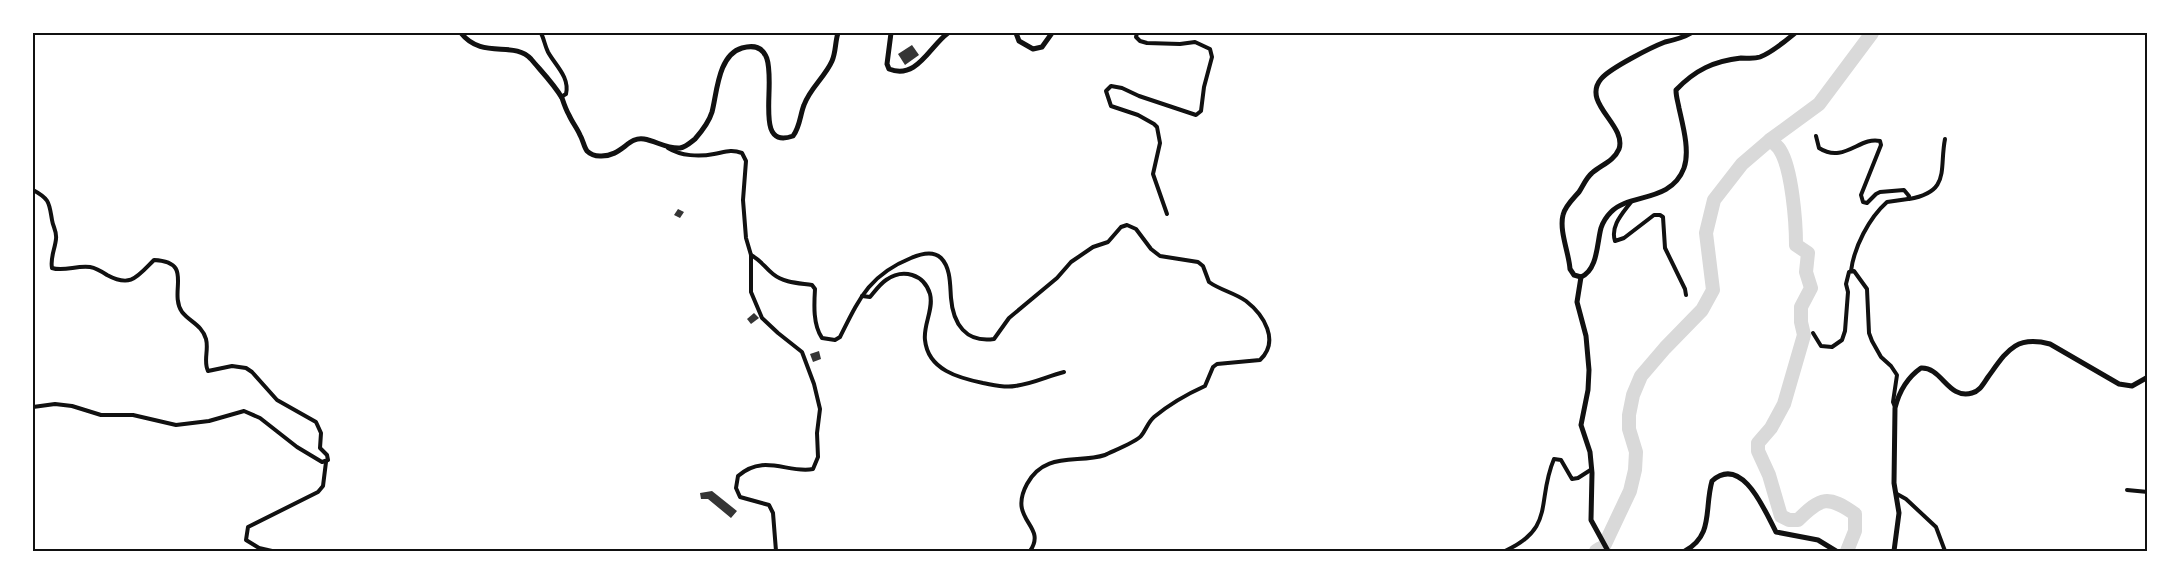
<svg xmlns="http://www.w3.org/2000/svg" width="2181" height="584" viewBox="0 0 2181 584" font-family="'Public Sans',sans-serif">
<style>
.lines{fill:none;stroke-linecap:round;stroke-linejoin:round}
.river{stroke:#d9d9d9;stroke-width:14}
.building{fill:#353535}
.minor{stroke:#111;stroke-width:4}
.tertiary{stroke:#111;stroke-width:5}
.neatline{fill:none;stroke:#111;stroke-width:2}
</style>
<rect width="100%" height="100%" fill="#fff"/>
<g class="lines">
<!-- river -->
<g class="river">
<path d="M1770,140C1773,143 1778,146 1780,150C1792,169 1796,222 1796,245L1808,253L1806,272L1811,288L1801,307V322L1804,335L1784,404L1771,428L1758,443V451L1769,475L1781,516L1789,520H1798C1821,497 1828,495 1855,514V531L1847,551"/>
<polyline points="1596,551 1604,546 1630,491 1635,470 1636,452 1629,429 1629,415 1633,395 1641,376 1665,348 1702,310 1713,290 1706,233 1714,200 1742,164 1770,140 1819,104 1872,33"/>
</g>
</g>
<!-- building -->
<g class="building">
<polygon points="912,45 919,55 905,65 898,54"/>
<polygon points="678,209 684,212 680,218 674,215"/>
<polygon points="754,313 759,318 751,324 747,319"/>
<polygon points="819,351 821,359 813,362 810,354"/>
<polygon points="712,491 737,511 731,518 708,499 701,499 700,493"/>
</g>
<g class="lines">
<!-- minor -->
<g class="minor">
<path d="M541,33C544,39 545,46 548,52C555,65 570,77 566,94L561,97"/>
<polyline points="1137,33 1136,37 1140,41 1147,43 1180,44 1195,42 1210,49 1212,57 1204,87 1201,111 1196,115 1139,96 1122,88 1111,86 1106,91 1111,106 1138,115 1154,124 1157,127 1160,143 1153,174 1167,214"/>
<path d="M1816,136L1819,148C1844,164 1860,136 1880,141L1881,145L1861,195L1863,202L1867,203L1876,194L1880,192L1904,190L1909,196L1908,199L1887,202C1869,218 1854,247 1851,271"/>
<path d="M668,148C681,156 699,157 714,154C725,152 731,149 742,153L746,161L743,200L746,238L751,255V292L762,318L778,333L802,352L814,384L820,409L817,433L818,457L813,469C788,474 764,453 738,476L736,488L740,497L769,505L773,513L776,551"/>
<path d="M33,190C50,199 49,203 52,220C53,227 57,231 56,239C55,249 50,258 52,268C64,272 77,265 90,267C96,268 101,271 107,275C131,288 137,277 154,260C195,262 168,291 182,312C190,322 202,325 206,339C209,350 203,361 208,371L232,366L246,368L252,372L277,400L316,422L321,433L320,448L327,455L328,460L322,462L297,447L260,418L244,411L209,421L176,425L133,415H101L72,406L55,404L33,407"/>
<path d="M1909,199C1951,192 1939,169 1945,139"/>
<path d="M1631,202C1623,213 1610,226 1615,241L1624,238L1654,215H1660L1663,217L1665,248L1685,289L1686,295"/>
<path d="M751,255C762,261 764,267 773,274C784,283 799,283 812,285L815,289C814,305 813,325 822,338L835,340L840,337C859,299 869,275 911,258C920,254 933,250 941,258C951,268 950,286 951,298C953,324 966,343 994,339L1009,318L1057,278L1071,262L1093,247L1108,242L1121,227L1127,225L1136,229L1151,249L1160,256L1198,262L1203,266L1209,282C1220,290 1235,293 1246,301C1264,315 1280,341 1260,360L1217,364L1213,367L1205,386C1185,395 1171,403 1154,417C1148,422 1146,430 1141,436C1136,442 1113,451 1105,455C1077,464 1045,451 1027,484C1007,521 1048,525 1030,551"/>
<path d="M862,296L870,297C875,291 880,284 886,280C903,268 924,274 930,294C934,309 923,325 925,340C928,370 959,378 983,383C994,385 1004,388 1015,386C1032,384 1048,376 1064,372"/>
<polyline points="1813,333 1821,346 1832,347 1842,340 1845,331 1848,292 1846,284 1849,272 1854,271 1867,289 1869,333 1872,341 1881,357 1891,366 1897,375 1893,402 1895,407"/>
<polyline points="2127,490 2148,492"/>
<polyline points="1897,494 1906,499 1936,527 1945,551"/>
<polyline points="272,551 259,548 246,540 248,527 318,492 323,486 326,462"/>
<path d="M1505,551C1556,528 1536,501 1554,459L1561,460L1572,479L1578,478L1592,469"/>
</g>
<!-- tertiary -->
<g class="tertiary">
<path d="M461,33C482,60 514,40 531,59C541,71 554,84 562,98C564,104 566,110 569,115C572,122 577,128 580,135C583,140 584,147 587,151C591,155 595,156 600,156C622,157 628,136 644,139C656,141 667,149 680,148C686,147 690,143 695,139C702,131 709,122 712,112C717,93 718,55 742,48C799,32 740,155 793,136C800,127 800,115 804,105C810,88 825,77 832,61C836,52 835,42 838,33"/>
<path d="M891,33L887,64L889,69C917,80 929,47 948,33"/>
<polyline points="1016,33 1019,41 1033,49 1042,47 1052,33"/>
<path d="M1691,33C1683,38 1674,40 1665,42C1652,47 1610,68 1601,79C1581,103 1627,125 1619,149C1614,161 1601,165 1592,173C1586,178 1583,186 1579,192C1573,199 1565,206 1563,215C1559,231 1569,253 1570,269L1574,275L1581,277C1598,270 1597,242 1601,228C1603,222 1607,216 1611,212C1629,193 1671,203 1684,168C1690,151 1683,126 1679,108C1678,102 1676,97 1676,90C1695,70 1714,61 1741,58C1748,58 1754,59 1760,57C1773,52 1784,42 1795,33"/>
<polyline points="1581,277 1577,302 1586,336 1589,370 1588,390 1581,425 1590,452 1592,473 1591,520 1608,551"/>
<path d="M1685,551C1714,535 1704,509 1712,481C1742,454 1765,511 1776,532L1818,540L1836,551"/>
<path d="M1894,551L1899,513L1894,483L1895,408C1899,392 1908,377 1921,368C1942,367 1948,400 1972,393C1980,391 1983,384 1988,377C2007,351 2015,335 2050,344L2119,384L2132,386L2148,377"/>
</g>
</g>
<!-- border -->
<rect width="2181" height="584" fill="none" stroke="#ffffff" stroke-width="69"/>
<rect x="34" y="34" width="2112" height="516" class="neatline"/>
</svg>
